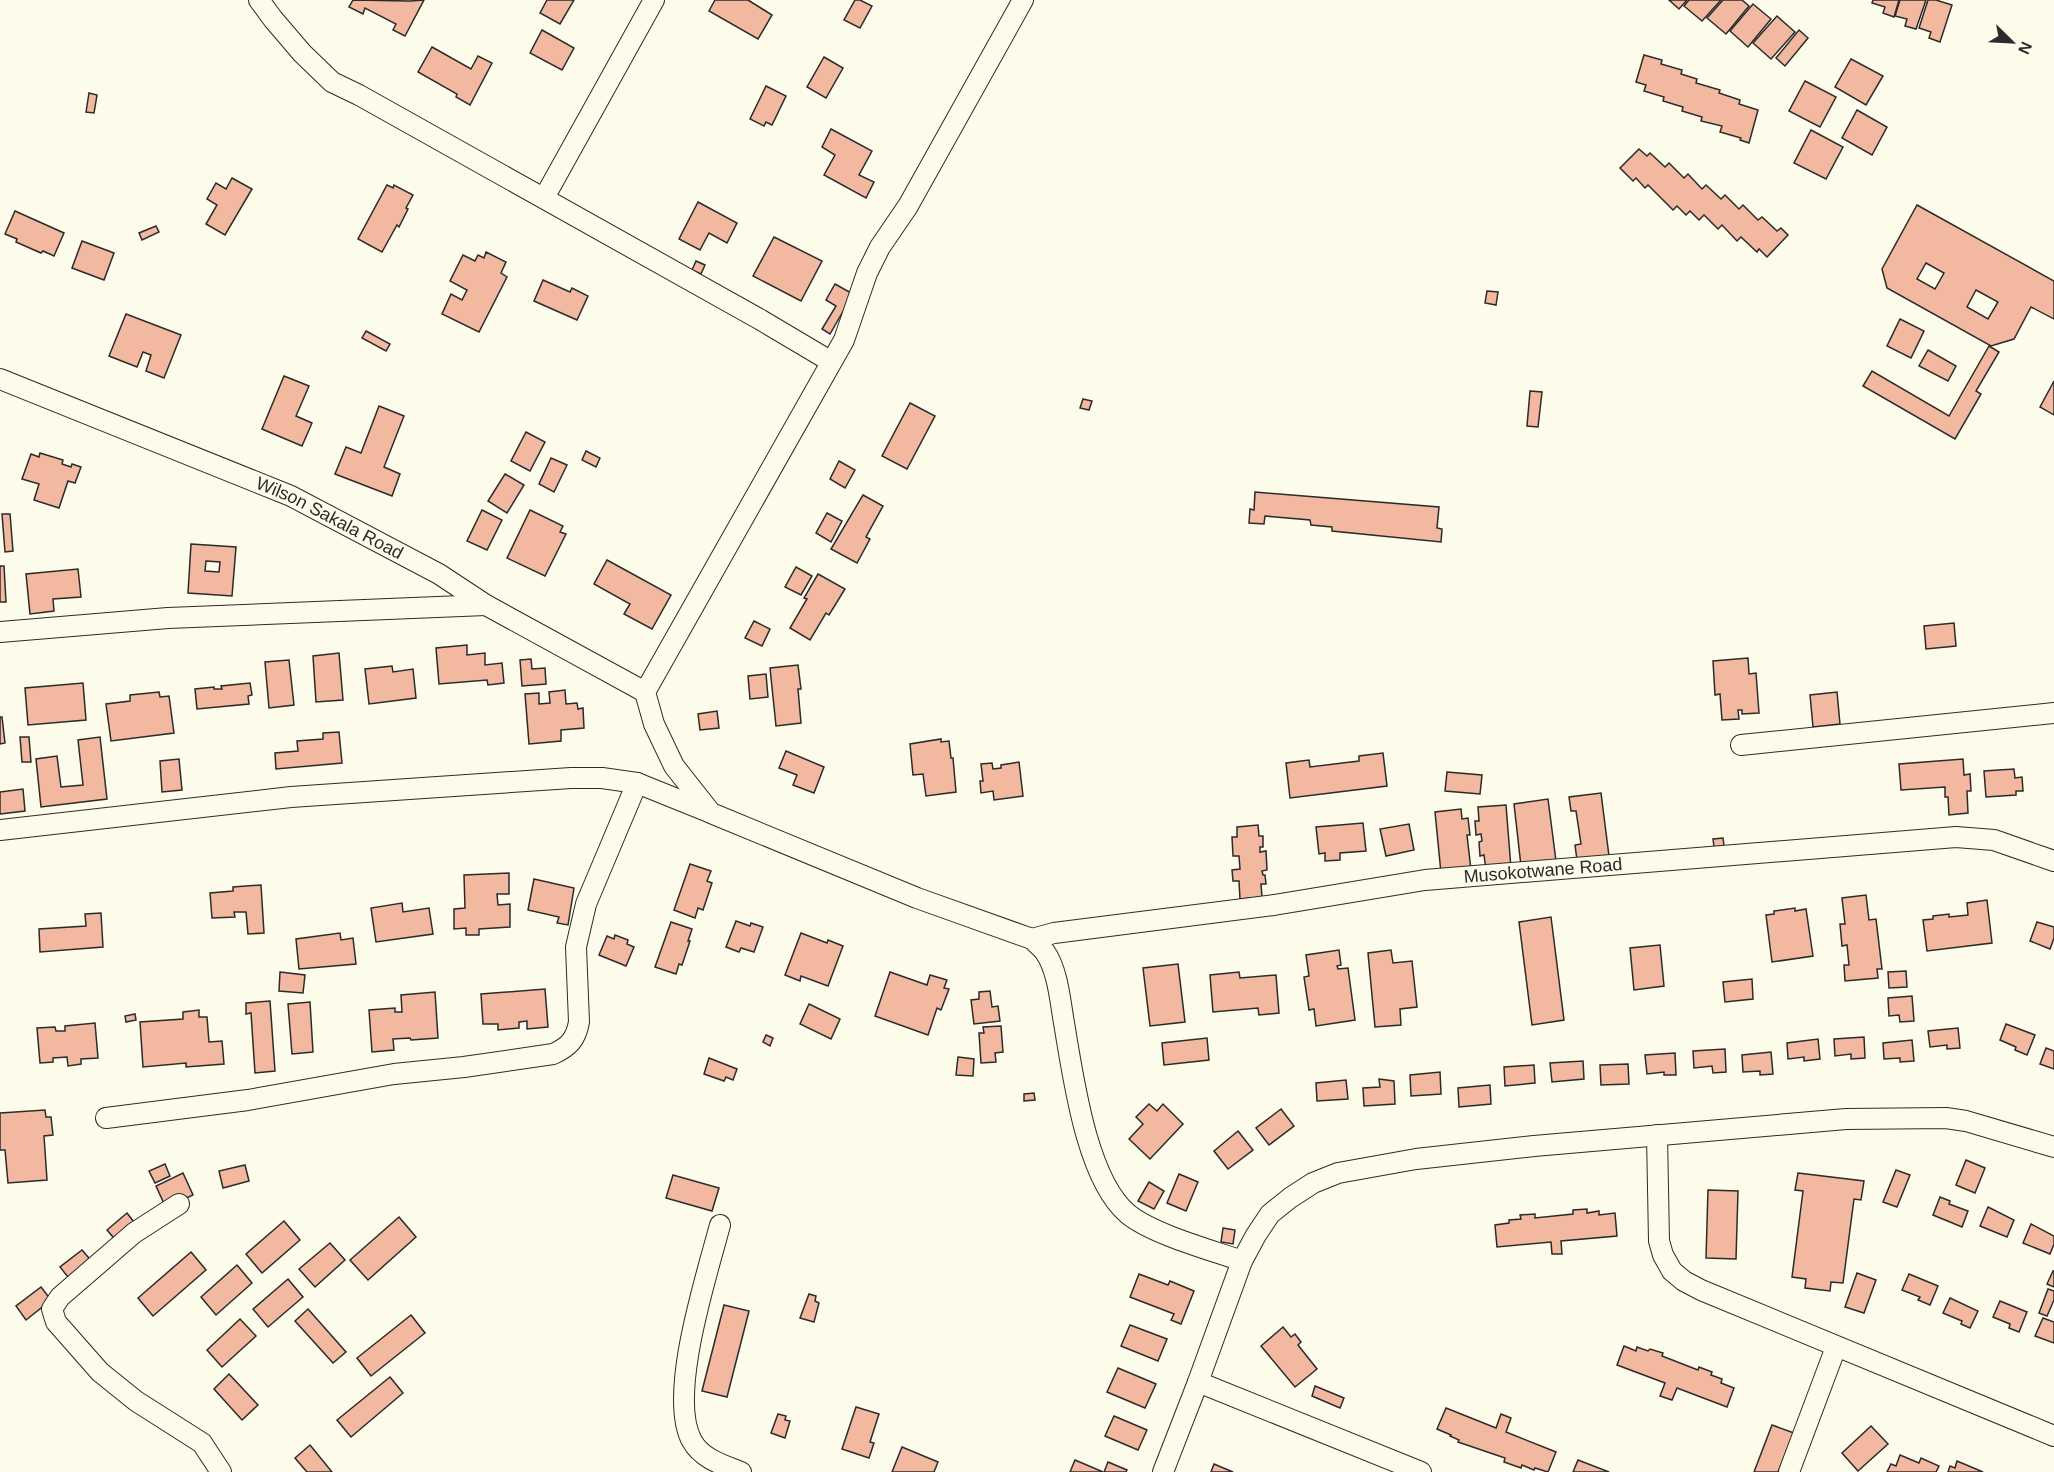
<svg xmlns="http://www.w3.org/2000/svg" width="2054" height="1472" viewBox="0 0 2054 1472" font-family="Helvetica,sans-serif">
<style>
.building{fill:#f2b8a0;stroke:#2b2b2b;stroke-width:1.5;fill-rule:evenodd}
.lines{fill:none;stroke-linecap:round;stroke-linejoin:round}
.minor-casing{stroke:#2b2b2b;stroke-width:22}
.minor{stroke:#fdfbea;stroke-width:20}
.labels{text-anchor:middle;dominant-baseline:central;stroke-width:4.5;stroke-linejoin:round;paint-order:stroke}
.street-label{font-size:18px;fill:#2b2b2b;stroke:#fdfbea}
</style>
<rect width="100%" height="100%" fill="#fdfbea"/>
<!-- building -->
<g class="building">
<polygon points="353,0 410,1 424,0 405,36 393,30 396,24 365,8 363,14 349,7"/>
<polygon points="547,0 574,0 560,24 540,13"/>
<polygon points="715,0 748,0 772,15 758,39 709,11"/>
<polygon points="855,0 860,0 872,6 860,28 844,20"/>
<polygon points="1669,0 1687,0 1679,9"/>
<polygon points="1689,0 1721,0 1702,21 1684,6"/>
<polygon points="1723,0 1742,0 1749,6 1726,34 1707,18"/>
<polygon points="1873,0 1899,0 1894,17 1883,13 1885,7 1872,3"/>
<polygon points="1900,0 1926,0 1916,29 1905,26 1907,19 1895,16"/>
<polygon points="1928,0 1936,0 1952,5 1940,42 1929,38 1931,32 1919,28"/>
<polygon points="1753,4 1771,19 1748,47 1730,31"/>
<polygon points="1777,16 1795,32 1771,59 1753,43"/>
<polygon points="542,30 574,48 562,70 530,53"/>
<polygon points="1799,30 1808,38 1785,66 1776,58"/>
<polygon points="432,47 471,69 478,56 492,63 470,105 456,97 457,94 418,72"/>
<polygon points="1644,55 1662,60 1661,64 1682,70 1681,74 1697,79 1696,83 1720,90 1719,93 1740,100 1739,104 1758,110 1749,143 1740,140 1741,138 1720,132 1722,126 1701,121 1702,117 1682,111 1683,107 1663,101 1664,97 1644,91 1646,85 1636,82"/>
<polygon points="824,57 843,68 826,98 807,87"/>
<polygon points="1851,59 1883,76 1866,105 1835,87"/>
<polygon points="1805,81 1836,97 1820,127 1789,111"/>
<polygon points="766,86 786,96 772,125 766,122 764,126 750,119"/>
<polygon points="89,93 97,95 94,113 86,112"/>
<polygon points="1857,110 1887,127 1872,155 1842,138"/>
<polygon points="831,129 872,151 859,175 874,182 866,198 824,175 835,155 822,147"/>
<polygon points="1811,130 1843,147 1826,179 1794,163"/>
<polygon points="1639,149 1647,156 1650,153 1665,167 1669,163 1684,178 1688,174 1702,189 1706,185 1721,199 1725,195 1739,209 1743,205 1758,220 1762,217 1777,231 1781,228 1788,235 1767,257 1759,249 1757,252 1741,237 1737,241 1722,225 1718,229 1704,215 1699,220 1690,211 1686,215 1677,206 1673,210 1648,185 1645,188 1636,178 1633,181 1620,168"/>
<polygon points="232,178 252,189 225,235 206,224 217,205 207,199 216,183 226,189"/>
<polygon points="387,185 393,188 394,185 413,195 406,208 408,209 399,227 397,225 382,252 358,239"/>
<polygon points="698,202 737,223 727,243 709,233 700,250 679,239"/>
<path d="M1917,205L2054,281V319L2031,307L2014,339L1991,346L1887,288L1882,269ZM1926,263L1944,273L1935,289L1917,279ZM1976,290L1998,302L1988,319L1967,307Z"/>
<polygon points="15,211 64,233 54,256 43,251 41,253 16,242 17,239 5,234"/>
<polygon points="156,226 159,232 142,240 139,233"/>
<polygon points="774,237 822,261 801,301 753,276"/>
<polygon points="82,241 114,253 104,280 72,268"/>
<polygon points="486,252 506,262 501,273 507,277 479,332 442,314 451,294 462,300 467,290 450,281 463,255 475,261 478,255 484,258"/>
<polygon points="696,261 705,265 701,274 692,270"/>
<polygon points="543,280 570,292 572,288 588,296 577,320 534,301"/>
<polygon points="835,284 853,294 830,334 822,329 836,306 826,300"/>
<polygon points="1487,291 1498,292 1496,305 1485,303"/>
<polygon points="126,314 181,335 164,378 146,371 151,355 143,352 137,367 109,356"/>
<polygon points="1900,319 1924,331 1911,358 1887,346"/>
<polygon points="366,331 390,344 386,351 362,338"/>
<polygon points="1989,346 1999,352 1976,391 1981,394 1955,439 1863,386 1872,371 1949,416"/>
<polygon points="1928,350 1956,366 1948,381 1919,366"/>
<polygon points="284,376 309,386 296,416 312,423 302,446 262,429"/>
<polygon points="2054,381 2054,415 2040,407"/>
<polygon points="1530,391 1542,392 1538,427 1527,426"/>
<polygon points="1083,399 1092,401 1089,410 1080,408"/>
<polygon points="910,403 935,416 907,469 882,456"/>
<polygon points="379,406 404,416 384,467 400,474 392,496 335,474 346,447 361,453"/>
<polygon points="526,432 545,442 530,471 511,461"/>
<polygon points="586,451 600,458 596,467 582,460"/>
<polygon points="40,453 63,460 62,464 71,467 72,464 81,467 75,483 68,481 59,508 34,500 39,484 22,479 31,454 39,457"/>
<polygon points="551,458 567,465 554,492 539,484"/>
<polygon points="839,461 855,470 845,488 830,479"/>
<polygon points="505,474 524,485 507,513 488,501"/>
<polygon points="1255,492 1439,507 1437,528 1442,529 1441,542 1332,531 1332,527 1311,525 1310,520 1265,516 1264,524 1249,523 1250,509 1254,510"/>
<polygon points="863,495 883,506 866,537 870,539 857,563 831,549"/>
<polygon points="482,510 502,520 487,550 467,541"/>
<polygon points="530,510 563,526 560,532 566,534 545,576 507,558"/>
<polygon points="827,513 842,521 831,542 816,533"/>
<polygon points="2,514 10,514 13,551 5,552"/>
<path d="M191,544L236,547L232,596L188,593ZM206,561L220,562L219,572L205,571Z"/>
<polygon points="607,560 671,595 652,629 624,614 630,604 594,584"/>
<polygon points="0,566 4,566 6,602 0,602"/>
<polygon points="796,567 812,576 801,595 785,587"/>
<polygon points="78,569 81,597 53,599 54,611 30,614 26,574"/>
<polygon points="818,574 845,589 829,615 826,613 810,640 790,628 807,599 804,598"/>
<polygon points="754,621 770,629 762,646 745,638"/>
<polygon points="1954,623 1956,646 1926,649 1924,626"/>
<polygon points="467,645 467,655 485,653 485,665 502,663 504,683 488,685 487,680 439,684 436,648"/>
<polygon points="339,653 343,700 316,702 313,656"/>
<polygon points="1748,658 1749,674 1756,673 1759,713 1742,714 1742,710 1738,710 1739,719 1722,720 1720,694 1715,695 1713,661"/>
<polygon points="531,659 532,669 545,668 546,684 522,686 520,660"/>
<polygon points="289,660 294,705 269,708 265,662"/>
<polygon points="798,665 801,689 798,689 801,723 776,726 770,668"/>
<polygon points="392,666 393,672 413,669 416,698 369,704 365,669"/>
<polygon points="766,674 768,697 750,699 748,676"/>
<polygon points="83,683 86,720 28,725 25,688"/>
<polygon points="250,683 252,695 248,696 249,704 197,709 195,689 214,687 214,689 222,689 221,686"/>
<polygon points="565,690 566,704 577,703 578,709 583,708 584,728 561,730 561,741 529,744 525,694 539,693 539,704 550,703 549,692"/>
<polygon points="159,692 160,697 169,696 174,733 111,741 106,704 130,701 130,695"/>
<polygon points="1837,692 1840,724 1813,727 1810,695"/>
<polygon points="717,711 719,728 700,730 698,714"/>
<polygon points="0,717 2,717 5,743 0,744"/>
<polygon points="339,732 342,763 276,769 275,753 298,751 297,741 323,739 323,733"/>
<polygon points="20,737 29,737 31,762 22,762"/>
<polygon points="100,737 107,799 41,807 36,759 57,756 61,787 83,785 78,740"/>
<polygon points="941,739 941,742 949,741 951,758 953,758 956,792 926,796 923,774 913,775 910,744"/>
<polygon points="786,751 824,767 814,793 793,785 797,775 779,768"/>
<polygon points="1383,753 1387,786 1290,798 1286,763 1309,760 1310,767 1359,761 1359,756"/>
<polygon points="179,759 182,790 162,792 160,761"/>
<polygon points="1963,759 1964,775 1970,774 1971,791 1967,791 1968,813 1949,815 1948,797 1945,797 1945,787 1901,790 1899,764"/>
<polygon points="1019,762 1023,796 994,800 993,791 981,793 980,781 983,781 981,764 992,763 993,769 1001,768 1001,765"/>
<polygon points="2014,769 2015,778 2022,777 2023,791 2016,791 2016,795 1986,797 1984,771"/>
<polygon points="1447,772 1482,775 1480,794 1445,791"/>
<polygon points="23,789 25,811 0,814 0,792"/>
<polygon points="1601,793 1609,856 1577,860 1575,845 1581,844 1576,811 1571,811 1569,797"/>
<polygon points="1548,799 1556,861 1521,866 1514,804"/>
<polygon points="1506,805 1511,868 1486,870 1484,855 1480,856 1479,842 1482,841 1481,834 1476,835 1475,821 1479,821 1478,807"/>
<polygon points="1461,809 1462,819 1468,818 1470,835 1467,835 1471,870 1441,873 1435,812"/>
<polygon points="1363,823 1366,851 1340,853 1340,860 1325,861 1325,853 1319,854 1316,827"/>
<polygon points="1409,824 1414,850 1386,856 1380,829"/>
<polygon points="1258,825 1259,836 1263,836 1263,847 1260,847 1260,852 1266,851 1267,870 1262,871 1263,875 1265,875 1266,884 1261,884 1262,897 1240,899 1239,881 1233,881 1232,870 1240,869 1239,856 1233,856 1232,837 1237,837 1237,827"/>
<polygon points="1723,838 1724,846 1714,847 1713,839"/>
<polygon points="690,864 711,871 707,881 712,883 703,910 698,908 695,918 674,910"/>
<polygon points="509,873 509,894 497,894 498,905 510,904 510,927 479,929 479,935 466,935 466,928 454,929 454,909 465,908 464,875"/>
<polygon points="534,879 574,888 568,925 557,923 559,917 528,910"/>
<polygon points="261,885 264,933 248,934 246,912 234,912 235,917 212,918 210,893 233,891 233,887"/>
<polygon points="1866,895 1869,920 1876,919 1882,969 1877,969 1878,978 1845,981 1844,965 1849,965 1847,945 1842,946 1840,924 1845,924 1842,898"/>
<polygon points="1987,900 1992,943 1927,951 1923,920 1933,919 1933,916 1949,914 1949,917 1968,915 1967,903"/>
<polygon points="402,903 403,912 429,908 433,934 376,942 371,908"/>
<polygon points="1795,908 1795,911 1806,909 1813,956 1772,962 1766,915 1774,914 1774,911"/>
<polygon points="101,913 103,947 40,952 39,929 86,926 85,914"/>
<polygon points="1551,917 1564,1020 1532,1025 1519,922"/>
<polygon points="736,921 750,926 751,923 763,927 754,952 741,948 739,952 726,947"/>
<polygon points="671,922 692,929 688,941 690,941 682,965 679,964 676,974 655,967"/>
<polygon points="2037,922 2054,927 2054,938 2050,949 2030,941"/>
<polygon points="340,933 341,940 353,938 356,964 299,969 296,939"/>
<polygon points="801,933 827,943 828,940 843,946 828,986 801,976 800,981 785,975"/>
<polygon points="615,935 628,940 627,944 634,947 626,966 599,955 607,936 614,939"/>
<polygon points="1660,945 1664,986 1634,990 1630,948"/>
<polygon points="1339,950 1341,965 1337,966 1338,969 1348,968 1355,1020 1316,1026 1314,1009 1309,1010 1304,977 1309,976 1306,955"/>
<polygon points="1391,950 1393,963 1412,961 1417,1007 1400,1009 1401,1025 1375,1027 1368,953"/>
<polygon points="1178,964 1185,1022 1150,1026 1143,968"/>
<polygon points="1906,971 1907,987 1889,988 1888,972"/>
<polygon points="280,972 305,975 303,993 279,991"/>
<polygon points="890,972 927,985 930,975 947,980 944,988 949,989 941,1010 937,1008 928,1035 875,1016"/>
<polygon points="1239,972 1240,978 1276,975 1279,1013 1259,1015 1258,1008 1213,1012 1210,975"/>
<polygon points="1752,979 1753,999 1725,1002 1723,982"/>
<polygon points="545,989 548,1027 527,1029 527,1021 519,1022 519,1028 498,1030 498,1024 483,1024 481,994"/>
<polygon points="990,991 992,1007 998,1006 1000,1021 974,1024 971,1000 979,999 979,992"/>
<polygon points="435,992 438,1038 411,1040 410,1038 393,1039 394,1050 372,1052 369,1010 395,1008 395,1012 402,1012 401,995"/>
<polygon points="1912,996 1914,1021 1900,1022 1899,1015 1889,1016 1888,998"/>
<polygon points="270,1001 275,1071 255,1073 251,1013 246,1014 246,1003"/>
<polygon points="310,1002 313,1052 292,1054 288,1004"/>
<polygon points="809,1004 840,1019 831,1039 800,1024"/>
<polygon points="199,1010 199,1017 207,1017 209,1042 222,1041 224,1064 186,1067 186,1063 143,1067 140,1022 183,1019 183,1012"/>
<polygon points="135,1014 136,1020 126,1022 125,1016"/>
<polygon points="95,1023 98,1058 81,1059 81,1064 68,1066 67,1057 53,1058 53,1062 40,1063 37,1028 55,1027 56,1031 65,1031 65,1026"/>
<polygon points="2006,1024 2035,1035 2027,1055 2015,1050 2016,1047 2000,1040"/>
<polygon points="1001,1026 1003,1052 995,1053 996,1062 981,1063 979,1033 984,1033 983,1027"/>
<polygon points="1958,1028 1960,1048 1947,1049 1947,1045 1930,1047 1928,1031"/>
<polygon points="766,1035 773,1038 770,1046 763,1042"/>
<polygon points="1864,1037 1865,1058 1851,1059 1851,1054 1835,1056 1834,1039"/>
<polygon points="1207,1038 1209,1060 1164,1065 1162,1043"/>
<polygon points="1818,1039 1820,1059 1804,1061 1804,1057 1788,1059 1787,1043"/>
<polygon points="1912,1040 1914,1061 1900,1062 1900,1058 1884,1059 1883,1043"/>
<polygon points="2046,1048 2054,1051 2054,1069 2040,1064"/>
<polygon points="1725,1049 1726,1072 1713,1073 1712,1066 1694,1068 1693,1051"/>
<polygon points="1771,1052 1773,1074 1760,1075 1760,1071 1743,1072 1742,1055"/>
<polygon points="1675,1053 1676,1075 1664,1075 1664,1072 1647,1074 1645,1055"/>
<polygon points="958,1057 974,1059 973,1076 956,1075"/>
<polygon points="709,1058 737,1069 733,1080 726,1077 724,1081 704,1074"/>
<polygon points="1583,1061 1584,1079 1552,1082 1550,1063"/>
<polygon points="1628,1064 1629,1084 1601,1085 1600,1065"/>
<polygon points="1534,1065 1535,1083 1505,1086 1504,1067"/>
<polygon points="1440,1072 1441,1094 1411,1096 1410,1075"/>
<polygon points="1379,1079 1394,1081 1395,1104 1364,1106 1363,1088 1380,1087"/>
<polygon points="1346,1080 1348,1099 1317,1101 1316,1083"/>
<polygon points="1490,1085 1491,1104 1459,1107 1458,1088"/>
<polygon points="1034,1093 1035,1100 1024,1101 1024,1094"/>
<polygon points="1149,1104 1157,1111 1163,1104 1183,1124 1150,1159 1129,1139 1143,1124 1136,1117"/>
<polygon points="1281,1109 1294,1126 1269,1145 1256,1128"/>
<polygon points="45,1110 46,1117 51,1117 53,1135 44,1136 47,1180 8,1183 5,1150 0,1150 0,1113"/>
<polygon points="1238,1131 1253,1150 1228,1169 1214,1151"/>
<polygon points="1966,1160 1985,1168 1975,1193 1956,1185"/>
<polygon points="165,1164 170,1176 155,1183 149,1171"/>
<polygon points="245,1165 249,1181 223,1188 219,1171"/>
<polygon points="1896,1170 1910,1175 1897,1207 1883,1202"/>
<polygon points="183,1173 193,1195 166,1208 156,1186"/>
<polygon points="1798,1173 1864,1181 1861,1200 1854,1199 1843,1283 1831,1282 1830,1291 1805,1288 1806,1279 1792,1277 1803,1191 1795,1190"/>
<polygon points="1179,1174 1198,1182 1186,1211 1167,1203"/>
<polygon points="673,1175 719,1188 712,1211 666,1198"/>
<polygon points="1149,1182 1164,1191 1154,1209 1138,1201"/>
<polygon points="1708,1190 1738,1191 1736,1259 1706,1258"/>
<polygon points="1940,1197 1950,1201 1949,1204 1968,1211 1962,1227 1933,1215"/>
<polygon points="1988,1207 2014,1220 2007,1237 1980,1226"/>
<polygon points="1587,1209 1587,1213 1599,1211 1599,1215 1615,1213 1617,1236 1561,1241 1562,1254 1552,1254 1551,1242 1497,1247 1495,1225 1509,1223 1509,1220 1521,1219 1520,1215 1535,1214 1535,1218 1573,1214 1573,1210"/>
<polygon points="127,1213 137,1226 118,1243 107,1230"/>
<polygon points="399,1217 416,1237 368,1280 350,1260"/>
<polygon points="284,1221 300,1240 262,1273 246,1254"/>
<polygon points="2031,1224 2054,1236 2054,1244 2050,1254 2023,1243"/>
<polygon points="1223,1228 1235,1230 1233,1244 1221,1242"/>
<polygon points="330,1243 345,1260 315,1287 299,1269"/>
<polygon points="82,1250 94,1264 72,1282 60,1267"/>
<polygon points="191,1252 206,1270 153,1316 138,1298"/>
<polygon points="237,1265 252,1283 216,1315 201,1297"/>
<polygon points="2053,1271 2054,1271 2054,1287 2047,1284"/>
<polygon points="1857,1273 1876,1280 1864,1313 1845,1307"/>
<polygon points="1139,1274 1168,1285 1170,1281 1194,1291 1181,1324 1171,1320 1174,1314 1130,1297"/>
<polygon points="1909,1274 1938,1286 1930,1305 1918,1300 1920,1297 1902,1290"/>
<polygon points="288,1279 303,1297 268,1327 253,1309"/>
<polygon points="41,1287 51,1300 26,1320 16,1306"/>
<polygon points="2048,1289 2054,1291 2054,1300 2047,1316 2039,1313"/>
<polygon points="809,1294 816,1296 815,1301 819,1303 814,1322 800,1318"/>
<polygon points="1950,1298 1978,1311 1970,1328 1961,1324 1962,1321 1943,1313"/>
<polygon points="2000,1301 2027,1312 2019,1332 2009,1328 2010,1324 1993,1317"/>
<polygon points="724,1305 749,1311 727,1397 702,1391"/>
<polygon points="308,1309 346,1352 333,1363 295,1321"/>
<polygon points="411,1315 425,1333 371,1376 357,1358"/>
<polygon points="2043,1318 2054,1322 2054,1343 2035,1336"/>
<polygon points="240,1319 256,1336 222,1367 207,1350"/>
<polygon points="1130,1325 1167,1339 1158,1361 1121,1346"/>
<polygon points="1283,1327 1291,1337 1295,1334 1301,1342 1298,1345 1317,1369 1295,1387 1261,1346"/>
<polygon points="1624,1346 1636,1351 1637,1347 1648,1351 1650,1349 1663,1353 1662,1356 1698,1370 1699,1367 1712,1372 1711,1375 1722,1379 1721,1383 1734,1388 1727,1407 1677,1388 1672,1400 1660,1396 1665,1383 1617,1365"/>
<polygon points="1118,1368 1156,1384 1145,1408 1107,1392"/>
<polygon points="229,1374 258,1405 242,1420 214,1389"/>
<polygon points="390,1377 403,1393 351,1437 337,1420"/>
<polygon points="1315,1386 1344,1398 1340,1408 1312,1396"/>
<polygon points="856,1407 879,1414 870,1442 874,1443 869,1458 842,1449"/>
<polygon points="1446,1408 1496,1428 1501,1414 1511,1418 1506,1432 1556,1452 1548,1472 1535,1468 1534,1470 1522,1465 1521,1468 1504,1462 1505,1458 1458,1442 1459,1440 1450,1436 1451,1435 1437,1429"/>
<polygon points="778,1414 786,1416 785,1420 790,1421 785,1438 771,1433"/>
<polygon points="1114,1416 1147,1430 1138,1450 1105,1436"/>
<polygon points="1772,1425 1794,1433 1778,1472 1754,1472"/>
<polygon points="1871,1426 1888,1444 1858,1471 1842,1453"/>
<polygon points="310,1445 332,1472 307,1472 295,1458"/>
<polygon points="902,1447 938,1462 934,1472 892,1472"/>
<polygon points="1900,1455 1919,1463 1921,1458 1939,1466 1936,1472 1887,1472 1891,1464 1896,1466"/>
<polygon points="1075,1460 1103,1472 1070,1472"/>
<polygon points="1578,1460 1609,1472 1573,1472"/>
<polygon points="1957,1461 1983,1472 1948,1472 1950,1466 1955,1468"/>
<polygon points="1108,1462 1127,1470 1126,1472 1104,1472"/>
<polygon points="1214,1464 1233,1472 1211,1472"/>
</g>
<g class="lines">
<!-- minor casing -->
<g class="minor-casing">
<g id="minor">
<polyline points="259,0 273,19 302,53 332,82 359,95 761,320 830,361"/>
<path d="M1023,0L908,206L880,247L867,273L844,340L645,692L654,724L674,766L711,813L917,898L1032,939C1036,943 1042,948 1045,952C1058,971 1060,1000 1064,1023C1073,1075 1086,1179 1128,1214C1152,1234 1211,1250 1242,1261"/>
<polyline points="544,198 654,0"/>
<path id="s1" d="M0,379L291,496L439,574L486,605L645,692"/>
<polyline points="0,632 168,618 486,605"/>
<polyline points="1741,745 2054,713"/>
<polyline points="0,830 291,797 571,778 602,778 637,783 709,812"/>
<path id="s2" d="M1032,939L1054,933L1274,905L1425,880L1956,837L1994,840L2054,861"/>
<path d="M106,1118L248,1100L394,1074L464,1067L553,1054C569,1047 576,1039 579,1022L576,947L586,904L637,783"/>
<polyline points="1657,1135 1659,1241 1663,1255 1672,1271 1684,1281 1701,1290 2054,1436"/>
<polyline points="179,1204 134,1233 60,1297 52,1309 56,1322 100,1372 136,1401 202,1443 221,1472"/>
<path d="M720,1225C707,1275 667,1396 692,1441C702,1459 723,1465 741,1472"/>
<polyline points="1198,1382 1421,1472"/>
<polyline points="1163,1472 1198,1382 1242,1261 1256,1235 1270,1214 1290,1198 1313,1183 1338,1173 1416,1159 1534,1146 1846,1119 1946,1118 1966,1121 2054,1147"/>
<polyline points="1789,1472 1836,1347"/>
</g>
</g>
<!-- minor -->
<use href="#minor" class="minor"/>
</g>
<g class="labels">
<!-- street labels -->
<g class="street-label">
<text stroke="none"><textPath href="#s1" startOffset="358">Wilson Sakala Road</textPath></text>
<text stroke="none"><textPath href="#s2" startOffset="516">Musokotwane Road</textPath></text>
</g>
</g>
<!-- north arrow -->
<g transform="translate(2012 42) rotate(114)" stroke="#fdfbea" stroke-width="4.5" paint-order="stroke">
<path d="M0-4.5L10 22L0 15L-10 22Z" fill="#2b2b2b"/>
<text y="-9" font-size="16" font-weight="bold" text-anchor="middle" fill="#2b2b2b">N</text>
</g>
</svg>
